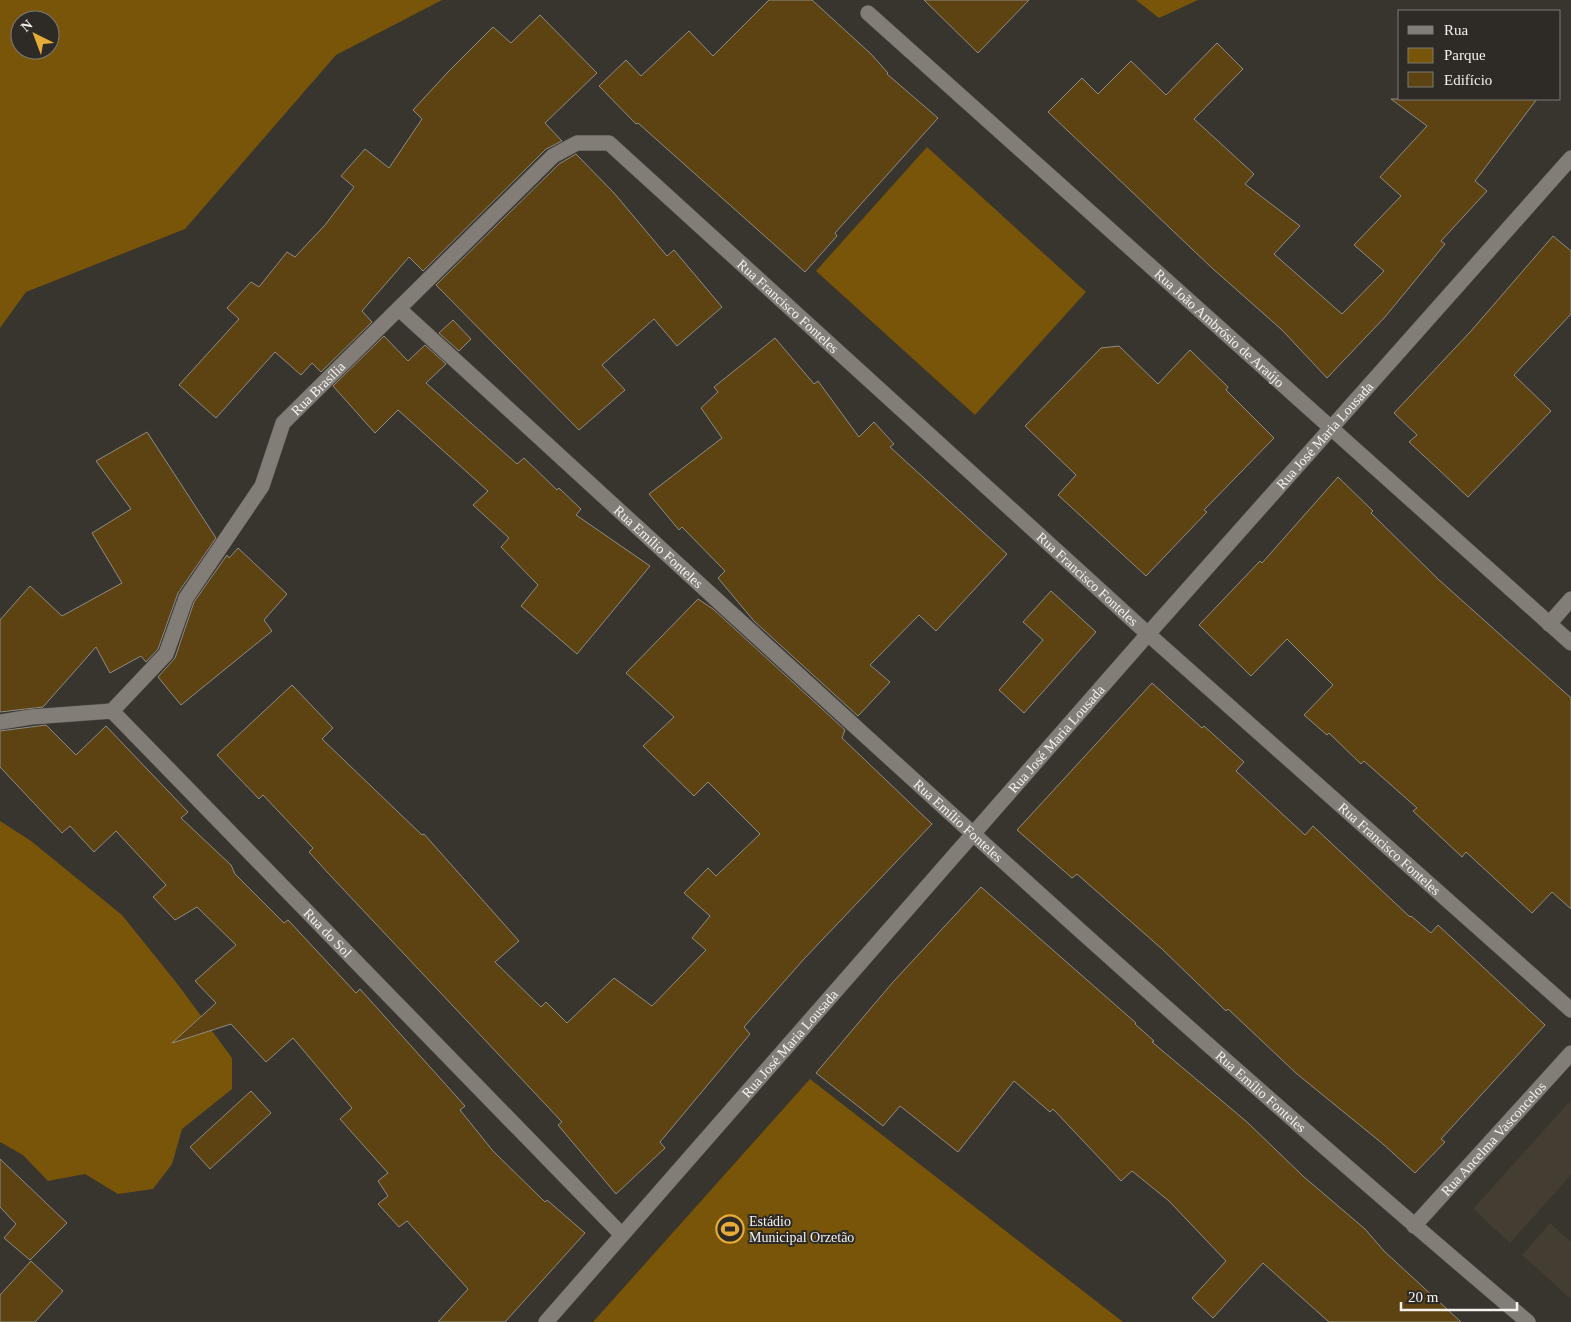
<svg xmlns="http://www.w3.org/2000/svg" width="1571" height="1322" viewBox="0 0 1571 1322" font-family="'Times New Roman',serif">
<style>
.built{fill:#443d32}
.green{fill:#785508;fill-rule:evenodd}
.building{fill:#5c4311;stroke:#908b85}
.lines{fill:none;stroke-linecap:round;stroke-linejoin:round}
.street-casing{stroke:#56544f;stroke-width:16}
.street{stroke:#827e77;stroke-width:15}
.labels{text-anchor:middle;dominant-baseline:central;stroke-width:4;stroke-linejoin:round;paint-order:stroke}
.street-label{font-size:14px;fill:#f4f2ee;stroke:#2e2a25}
.poi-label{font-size:14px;fill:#f4f2ee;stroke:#2e2a25;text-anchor:start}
</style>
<rect width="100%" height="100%" fill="#38342e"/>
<!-- built -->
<g class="built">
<polygon points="1571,1100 1571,1175 1510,1243 1473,1209"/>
<polygon points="1550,1223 1571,1242 1571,1299 1522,1255"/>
</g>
<!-- green -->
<g class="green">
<path d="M0,0H442L336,55L185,229L26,292L0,328ZM20,20H50V50H20Z"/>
<polygon points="1136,0 1198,0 1159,18"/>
<polygon points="927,147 1086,292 975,415 816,271"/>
<polygon points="0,821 31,841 122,915 179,986 232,1058 232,1089 182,1129 172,1164 153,1189 118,1194 85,1174 48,1181 23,1155 0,1142"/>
<polygon points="810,1079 1123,1322 593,1322"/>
</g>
<!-- building -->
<g class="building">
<polygon points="769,0 812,0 871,54 888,73 887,74 938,118 835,233 837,236 805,272 638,123 636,124 599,86 626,60 641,76 689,31 713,56"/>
<polygon points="924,0 1029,0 978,53"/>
<polygon points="540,15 597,73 545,123 562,141 546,149 423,271 409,257 362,311 372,322 321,372 312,363 301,375 275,352 216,418 179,385 239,319 227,308 251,282 259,287 287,252 295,257 325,225 354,187 341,176 365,149 389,168 422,119 413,110 448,72 493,27 511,43"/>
<polygon points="1217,43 1243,69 1194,119 1254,174 1245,184 1300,226 1274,254 1342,314 1384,271 1354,245 1401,196 1380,177 1427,126 1391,99 1537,99 1475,181 1487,191 1441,241 1445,244 1385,317 1327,378 1282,330 1212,268 1048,112 1082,78 1098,94 1131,61 1166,95"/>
<polygon points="576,154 614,193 667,256 674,250 722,307 677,346 654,319 602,365 625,390 579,430 436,285 559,164"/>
<polygon points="1553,236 1571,251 1571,314 1514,375 1551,411 1468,497 1409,442 1417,435 1394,413 1471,331"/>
<polygon points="453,320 471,339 459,351 439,333"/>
<polygon points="384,336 408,361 425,345 446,364 426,383 517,464 524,458 557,490 559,488 581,509 576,515 650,566 577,654 521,606 538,585 501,547 509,538 473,505 488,491 398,410 375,433 333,386"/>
<polygon points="775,338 814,384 818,381 859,437 874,422 894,444 890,447 1007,554 936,631 919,615 870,665 890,682 858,716 754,621 718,578 725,571 682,527 679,530 649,494 722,438 701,408 718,392 714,387"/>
<polygon points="1119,346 1158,384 1190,350 1228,387 1226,390 1274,438 1204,510 1207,512 1146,576 1058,495 1076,475 1025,426 1101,348"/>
<polygon points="147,432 216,538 178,593 158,649 146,662 141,656 110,673 96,647 43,707 0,712 0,620 30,586 62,616 122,583 92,533 131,509 96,461"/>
<polygon points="1338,477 1373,511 1371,513 1438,579 1571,698 1571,909 1552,892 1532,913 1466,852 1462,857 1413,811 1417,808 1364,761 1361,764 1329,733 1327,735 1304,715 1333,685 1287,639 1251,676 1199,625 1260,561 1262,563"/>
<polygon points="238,548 287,594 264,620 272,631 181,705 158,677 175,658 194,602 227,555 229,558"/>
<polygon points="1051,591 1096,632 1024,713 999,690 1043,640 1023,622"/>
<polygon points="698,599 713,609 845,730 842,738 932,824 804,959 744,1027 750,1034 660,1142 665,1148 616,1194 558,1125 562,1122 328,873 309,852 313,848 263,795 259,799 217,755 292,685 333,728 322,739 422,835 424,834 519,941 495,962 541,1007 546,1002 567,1023 614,978 652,1006 706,950 692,938 710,916 684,893 708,868 716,876 760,834 708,782 694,796 643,746 674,717 626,673"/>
<polygon points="1152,683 1202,728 1204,726 1244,762 1236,771 1305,835 1313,826 1410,917 1411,916 1431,933 1438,925 1545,1025 1441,1139 1445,1142 1415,1173 1383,1144 1297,1074 1228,1009 1226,1011 1162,949 1077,874 1072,878 1017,830"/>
<polygon points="46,725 76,755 106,726 188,812 181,818 231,865 235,874 284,923 288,920 356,993 360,989 465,1106 460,1110 493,1151 545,1202 547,1200 585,1233 505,1322 438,1322 468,1289 407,1221 399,1227 378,1204 388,1196 378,1181 388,1173 340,1119 352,1108 293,1038 266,1062 231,1024 172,1043 216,1003 195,981 236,945 197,907 175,920 153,897 166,885 116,831 94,852 70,826 62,833 0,767 0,731"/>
<polygon points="981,887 1136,1023 1135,1024 1154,1041 1152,1042 1247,1122 1304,1177 1365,1229 1384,1251 1461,1322 1329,1322 1263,1263 1213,1318 1192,1298 1226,1261 1169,1201 1132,1171 1121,1181 1053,1109 1050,1112 1014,1081 958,1152 900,1106 883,1126 816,1073 893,982"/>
<polygon points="251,1091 271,1113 210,1169 190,1147"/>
<polygon points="0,1159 67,1223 30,1260 4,1238 16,1224 0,1207"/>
<polygon points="31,1261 63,1291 35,1322 0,1322 0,1295"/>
</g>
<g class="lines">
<!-- street casing -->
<g class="street-casing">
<g id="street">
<path id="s1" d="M868,13L1571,643"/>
<path id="s2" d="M399,309C772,649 1142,996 1528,1322"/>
<polyline points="1549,624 1571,599"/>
<path id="s3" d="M112,711L166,654L186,598L262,486L283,423L553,156L577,143H609L1148,634L1571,1010"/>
<path id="s4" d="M0,722L31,717L112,711L622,1235"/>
<path id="s5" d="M1414,1226L1571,1053"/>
<path id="s6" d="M546,1322L1148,634L1571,158"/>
</g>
</g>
<!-- street -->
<use href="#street" class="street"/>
</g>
<!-- icons -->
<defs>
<g id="stadium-ring" transform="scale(1.4375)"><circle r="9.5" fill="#2e2a25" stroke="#e7ac37" stroke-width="1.5"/><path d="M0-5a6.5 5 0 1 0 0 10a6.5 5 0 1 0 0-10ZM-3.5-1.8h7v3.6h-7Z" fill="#e7ac37"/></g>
</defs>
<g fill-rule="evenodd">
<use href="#stadium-ring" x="730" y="1229"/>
</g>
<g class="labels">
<!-- street labels -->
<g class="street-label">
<text stroke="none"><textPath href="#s3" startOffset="1021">Rua Francisco Fonteles</textPath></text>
<text stroke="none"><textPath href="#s1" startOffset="472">Rua João Ambrósio de Araújo</textPath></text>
<text stroke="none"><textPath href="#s3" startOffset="389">Rua Brasília</textPath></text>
<text stroke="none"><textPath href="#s6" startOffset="1180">Rua José Maria Lousada</textPath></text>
<text stroke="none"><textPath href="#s2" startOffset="352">Rua Emílio Fonteles</textPath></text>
<text stroke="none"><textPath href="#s3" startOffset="1426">Rua Francisco Fonteles</textPath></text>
<text stroke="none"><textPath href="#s6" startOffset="775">Rua José Maria Lousada</textPath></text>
<text stroke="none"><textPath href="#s2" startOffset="758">Rua Emílio Fonteles</textPath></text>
<text stroke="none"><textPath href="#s3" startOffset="1831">Rua Francisco Fonteles</textPath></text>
<text stroke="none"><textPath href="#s4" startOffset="422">Rua do Sol</textPath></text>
<text stroke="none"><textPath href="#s6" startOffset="370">Rua José Maria Lousada</textPath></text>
<text stroke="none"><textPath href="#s2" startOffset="1164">Rua Emílio Fonteles</textPath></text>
<text stroke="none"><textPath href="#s5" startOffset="118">Rua Ancelma Vasconcelos</textPath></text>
</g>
<!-- poi labels -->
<g class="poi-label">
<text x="749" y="1221">Estádio<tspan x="749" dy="16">Municipal Orzetão</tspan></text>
</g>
</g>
<!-- legend -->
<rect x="1398" y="10" width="162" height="90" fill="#2e2a25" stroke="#7d7a75"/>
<rect x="1408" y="26" width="25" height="8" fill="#827e77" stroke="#7d7a75"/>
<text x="1444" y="35" font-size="15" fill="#f4f2ee">Rua</text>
<rect x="1408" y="48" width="25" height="15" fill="#785508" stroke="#7d7a75"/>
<text x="1444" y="60" font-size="15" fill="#f4f2ee">Parque</text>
<rect x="1408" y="72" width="25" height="15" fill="#5c4311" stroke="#7d7a75"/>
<text x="1444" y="85" font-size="15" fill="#f4f2ee">Edifício</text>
<!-- north arrow -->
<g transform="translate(35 35) rotate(318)"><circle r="24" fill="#2e2a25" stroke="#7d7a75"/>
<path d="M0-4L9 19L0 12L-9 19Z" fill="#e7ac37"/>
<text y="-8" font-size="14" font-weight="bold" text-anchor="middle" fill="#f4f2ee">N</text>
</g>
<!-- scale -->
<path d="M1401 1302v8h116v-8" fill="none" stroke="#f4f2ee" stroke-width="2.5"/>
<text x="1408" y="1302" font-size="15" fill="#f4f2ee" stroke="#2e2a25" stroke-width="4" paint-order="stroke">20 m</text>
</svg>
